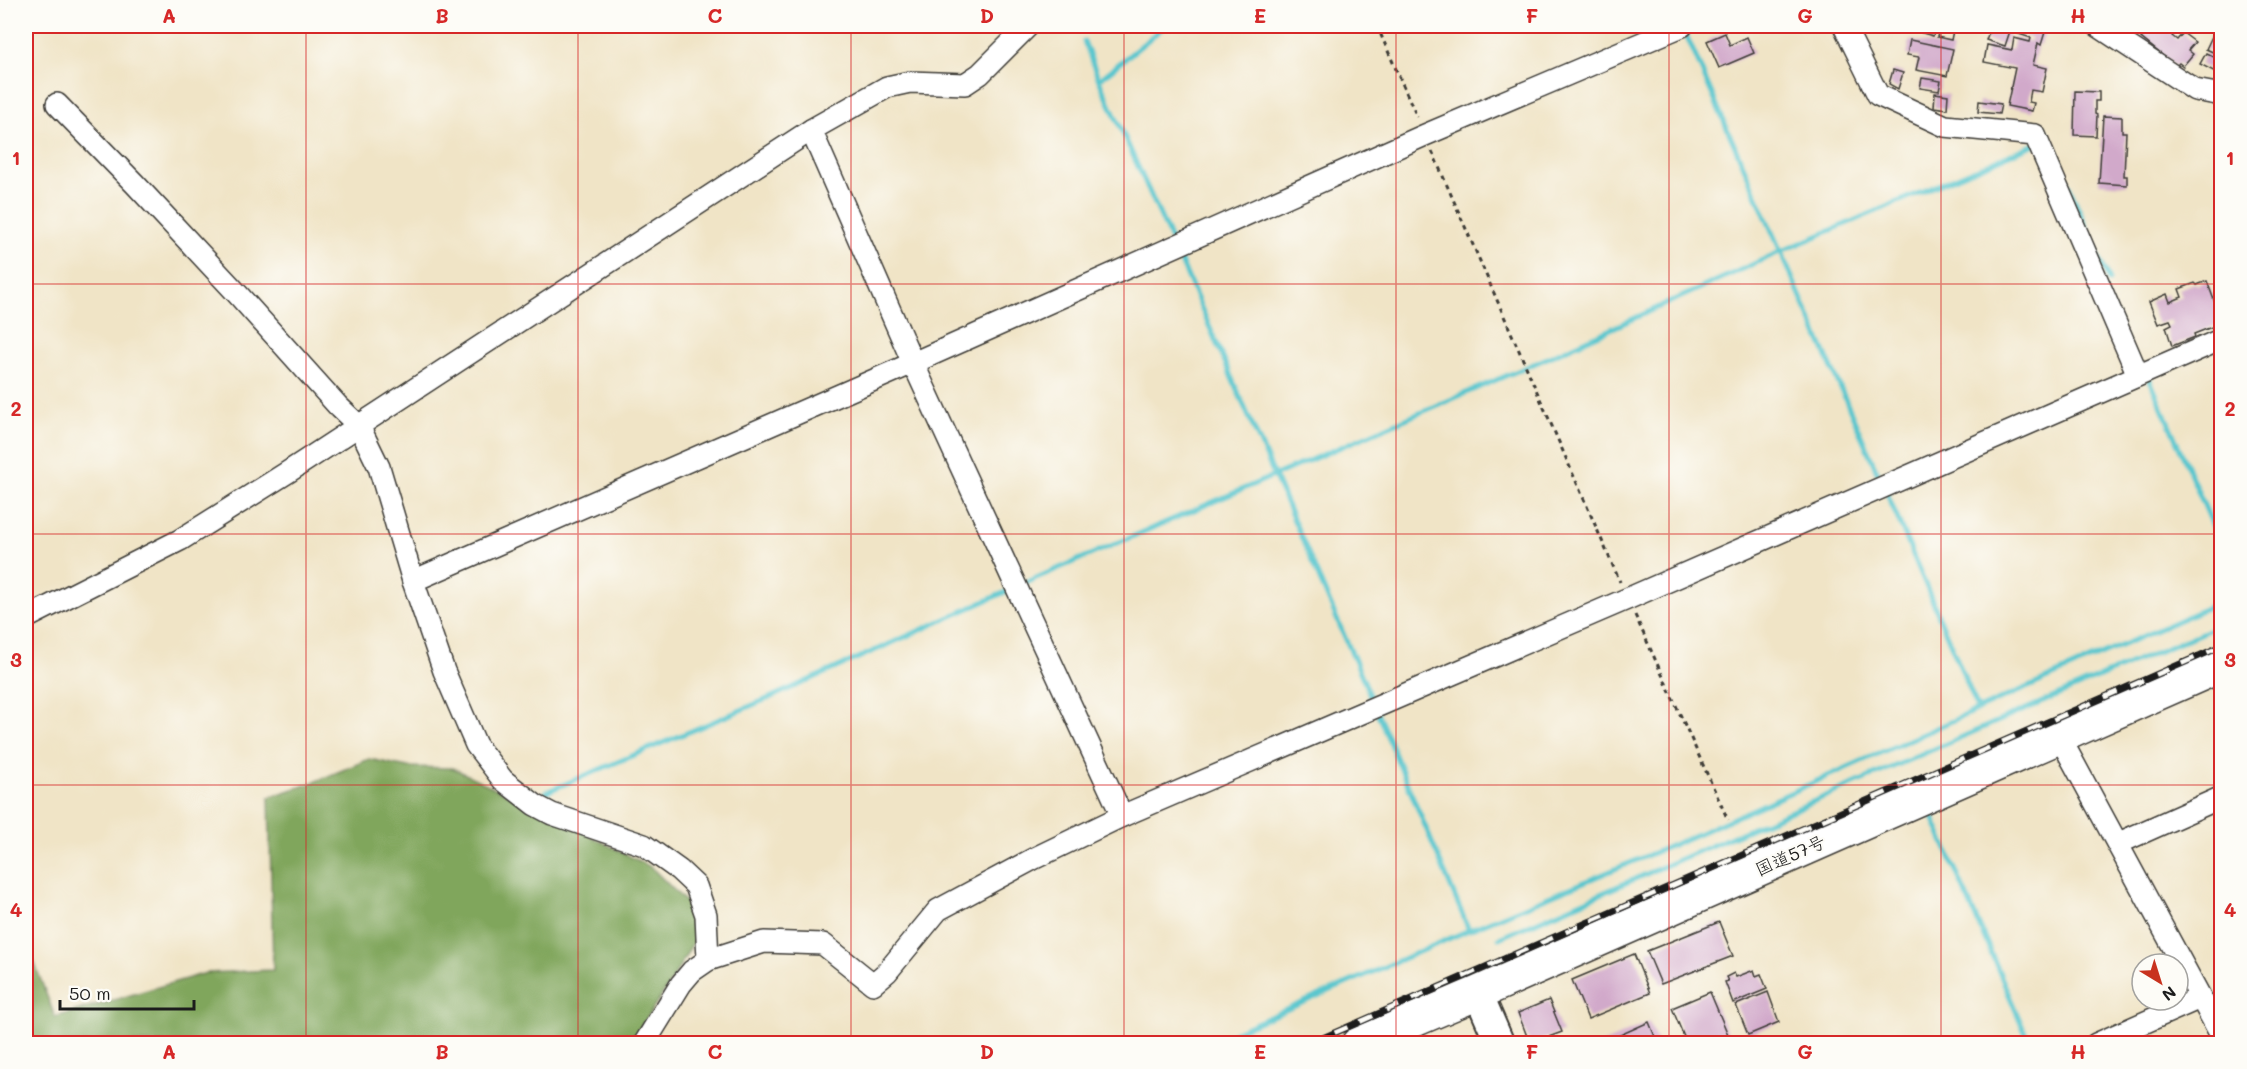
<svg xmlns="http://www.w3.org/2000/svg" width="2247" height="1069" viewBox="0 0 2247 1069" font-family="Mali,'Klee One',sans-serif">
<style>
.forest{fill:#80a65c;stroke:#4e613c;stroke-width:1.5}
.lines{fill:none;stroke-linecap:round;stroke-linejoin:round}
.stream{stroke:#59c6ce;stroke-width:5}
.building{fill:#d1a9ca}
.street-casing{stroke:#3c3a36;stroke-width:24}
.secondary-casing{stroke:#3c3a36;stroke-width:32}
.highway-casing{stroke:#3c3a36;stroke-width:36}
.path{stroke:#3c3a36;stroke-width:3;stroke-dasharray:4.5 4.5;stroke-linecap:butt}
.street{stroke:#fff;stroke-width:21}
.secondary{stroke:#fff;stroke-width:28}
.highway{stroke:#fff;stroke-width:33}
.rail-casing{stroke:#1c1c1c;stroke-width:7}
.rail{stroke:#fdfcf7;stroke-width:4.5;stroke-dasharray:14;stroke-linecap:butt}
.grid{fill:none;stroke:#d62828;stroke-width:1.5;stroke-opacity:0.55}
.labels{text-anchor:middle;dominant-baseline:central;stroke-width:4.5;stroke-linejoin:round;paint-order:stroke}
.street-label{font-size:18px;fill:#1c1c1c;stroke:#fdfcf7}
.neatline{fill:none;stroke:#d62828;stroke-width:2}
.grid-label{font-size:20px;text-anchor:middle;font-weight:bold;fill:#d62828}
</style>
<rect width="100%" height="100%" fill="#fdfcf7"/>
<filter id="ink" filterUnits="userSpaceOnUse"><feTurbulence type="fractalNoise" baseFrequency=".0167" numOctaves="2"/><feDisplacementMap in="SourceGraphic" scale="12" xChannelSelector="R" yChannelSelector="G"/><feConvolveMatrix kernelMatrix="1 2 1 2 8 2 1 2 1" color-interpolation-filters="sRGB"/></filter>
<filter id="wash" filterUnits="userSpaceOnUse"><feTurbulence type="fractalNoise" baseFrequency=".008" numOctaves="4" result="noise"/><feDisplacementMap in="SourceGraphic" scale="24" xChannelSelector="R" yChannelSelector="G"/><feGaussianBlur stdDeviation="1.35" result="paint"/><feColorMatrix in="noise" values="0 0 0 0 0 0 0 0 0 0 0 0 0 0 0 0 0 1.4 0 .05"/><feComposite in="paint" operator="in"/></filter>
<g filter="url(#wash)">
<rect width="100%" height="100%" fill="#f0e4c6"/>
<!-- forest -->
<polygon class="forest" points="369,759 408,767 453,768 534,807 651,867 692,908 694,941 672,980 639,1030 626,1044 26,1043 26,946 28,946 55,1017 206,973 273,970 269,797 309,784"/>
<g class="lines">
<!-- stream -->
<g class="stream">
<polyline points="1165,26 1099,80 1172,242"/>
<polyline points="1684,30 1882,483"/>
<polyline points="1084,41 1099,80"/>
<polyline points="2041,137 2046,131 2109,281"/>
<polyline points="1176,250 1374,704"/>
<polyline points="2148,375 2222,547"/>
<polyline points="1886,491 1978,709"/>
<polyline points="1020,585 1545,359 1782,251 2035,144"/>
<polyline points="1377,712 1469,930"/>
<polyline points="546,792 767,699 1012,589"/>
<polyline points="1929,808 2030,1044"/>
<polyline points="1499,938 2222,624"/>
<polyline points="1208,1044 1469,930 1668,847 2222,601"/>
</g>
</g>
<g id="blocks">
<!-- building -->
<g class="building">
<polygon points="1920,26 1936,26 1933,36 1919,32"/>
<polygon points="1940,26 1954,26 1951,40 1937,37"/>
<polygon points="1991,26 2011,27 2012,26 2037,26 2046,29 2041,45 2038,43 2033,65 2047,68 2042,92 2031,90 2029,102 2034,103 2032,111 2007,106 2015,68 1984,62 1987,45 2012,50 2014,38 2030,42 2031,38 2010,31 2005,46 1986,40"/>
<polygon points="2150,26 2181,26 2172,36 2177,40 2183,33 2195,42 2188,50 2193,54 2183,66 2179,63 2176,66 2141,38"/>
<polygon points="2217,26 2222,26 2222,56 2206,49"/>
<polygon points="1725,33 1730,45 1747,37 1754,53 1719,68 1707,41"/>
<polygon points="1910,40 1953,49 1947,76 1916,70 1919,57 1907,55"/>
<polygon points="2206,53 2222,61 2219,74 2200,64"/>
<polygon points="1893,70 1903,73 1898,89 1889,84"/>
<polygon points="1922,78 1941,81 1939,91 1920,88"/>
<polygon points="2075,91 2099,92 2099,101 2095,101 2095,114 2097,115 2096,136 2074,135"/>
<polygon points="1935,93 1948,95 1947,109 1934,107"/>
<polygon points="1979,101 2001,104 1999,114 1978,112"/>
<polygon points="2103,116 2122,117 2122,132 2126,132 2124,176 2127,176 2127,185 2099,183"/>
<polygon points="2207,281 2218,311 2222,310 2222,323 2194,334 2195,337 2172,346 2166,327 2172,324 2170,320 2158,324 2149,302 2167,294 2170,302 2182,297 2179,289 2195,283 2197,285"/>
<polygon points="1719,922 1733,956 1661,984 1647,951"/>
<polygon points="1634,954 1650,993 1588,1019 1572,980"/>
<polygon points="1754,970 1756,976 1761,974 1767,989 1733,1003 1725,982 1728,981 1726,977 1734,973 1736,977"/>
<polygon points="1710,992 1732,1044 1687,1044 1672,1008"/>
<polygon points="1768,992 1779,1022 1748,1035 1736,1005"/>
<polygon points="1549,1000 1562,1032 1530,1044 1518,1013"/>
<polygon points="1649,1022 1658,1044 1600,1044"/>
</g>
</g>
</g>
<g filter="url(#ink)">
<use href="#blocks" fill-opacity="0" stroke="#3c3a36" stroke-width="1.5"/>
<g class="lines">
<!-- street casing -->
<g class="street-casing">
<g id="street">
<polyline points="1844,26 1878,95 1945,126 2035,135 2138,375"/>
<polyline points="2098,26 2195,90 2222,95"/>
<polyline points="57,104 135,184 233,289 338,406 359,426 379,467 413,581 444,671 476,745 503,780 535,805 552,814 644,845 679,870 696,886 706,915 708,960"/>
<polyline points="811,130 913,363 1122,816"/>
<polyline points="413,581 913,363 1425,135 1682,26"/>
<polyline points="26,618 180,540 288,472 811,130 887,87 910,82 965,84 980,74 1028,26"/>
<polyline points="2059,736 2222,1037"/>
<polyline points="2119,843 2222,797"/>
<polyline points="644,1044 681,984 692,971 708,960 764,942 823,944 873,984 887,972 938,910 1035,858 1122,816 1627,599 2222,339"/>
<polyline points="2096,1044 2200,998"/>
</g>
</g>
<!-- secondary casing -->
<g class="secondary-casing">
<polyline id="secondary" points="1478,993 1500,1044"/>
</g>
<!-- highway casing -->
<g class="highway-casing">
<polyline id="highway" points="1358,1044 1478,993 2222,665"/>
</g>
<!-- path -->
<g class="path">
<polyline points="1377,26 1417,117"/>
<polyline points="1432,151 1620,582"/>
<polyline points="1635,615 1728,820"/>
</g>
<!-- street -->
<use href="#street" class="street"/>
<!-- secondary -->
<use href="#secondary" class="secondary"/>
<!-- highway -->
<use href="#highway" class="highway"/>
<!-- rail casing -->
<g class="rail-casing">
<polyline id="rail" points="1309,1044 2222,646"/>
</g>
<!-- rail -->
<use href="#rail" class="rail"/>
</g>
</g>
<!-- grid -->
<path class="grid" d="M306,26V1044M578,26V1044M851,26V1044M1124,26V1044M1396,26V1044M1669,26V1044M1941,26V1044M26,284H2222M26,534H2222M26,785H2222"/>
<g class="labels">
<!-- street labels -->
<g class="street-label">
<text transform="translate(1790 855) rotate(-24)">国道57号</text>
</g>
</g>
<!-- margin -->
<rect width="2247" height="1069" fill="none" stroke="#fdfcf7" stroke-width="66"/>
<!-- north arrow -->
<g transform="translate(2160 982) rotate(142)"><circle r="28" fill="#fdfcf7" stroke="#a3a29f" stroke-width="1.5"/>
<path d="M0-4.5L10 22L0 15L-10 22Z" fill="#c8321e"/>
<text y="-9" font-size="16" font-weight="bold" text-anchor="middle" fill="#1c1c1c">N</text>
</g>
<!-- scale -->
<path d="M60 1000v9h134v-9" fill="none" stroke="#1c1c1c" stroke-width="3"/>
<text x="69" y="1000" font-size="18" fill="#1c1c1c" stroke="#fdfcf7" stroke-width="4.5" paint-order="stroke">50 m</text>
<rect x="33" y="33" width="2181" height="1003" class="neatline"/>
<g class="grid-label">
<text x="169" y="23">A</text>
<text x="442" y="23">B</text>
<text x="715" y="23">C</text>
<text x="987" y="23">D</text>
<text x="1260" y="23">E</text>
<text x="1532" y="23">F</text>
<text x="1805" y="23">G</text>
<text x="2078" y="23">H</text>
<text x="16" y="165">1</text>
<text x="2230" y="165">1</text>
<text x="16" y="416">2</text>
<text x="2230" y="416">2</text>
<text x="16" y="667">3</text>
<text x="2230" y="667">3</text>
<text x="16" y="917">4</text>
<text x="2230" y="917">4</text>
<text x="169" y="1059">A</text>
<text x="442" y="1059">B</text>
<text x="715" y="1059">C</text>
<text x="987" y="1059">D</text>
<text x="1260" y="1059">E</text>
<text x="1532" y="1059">F</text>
<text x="1805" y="1059">G</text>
<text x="2078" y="1059">H</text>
</g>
</svg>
